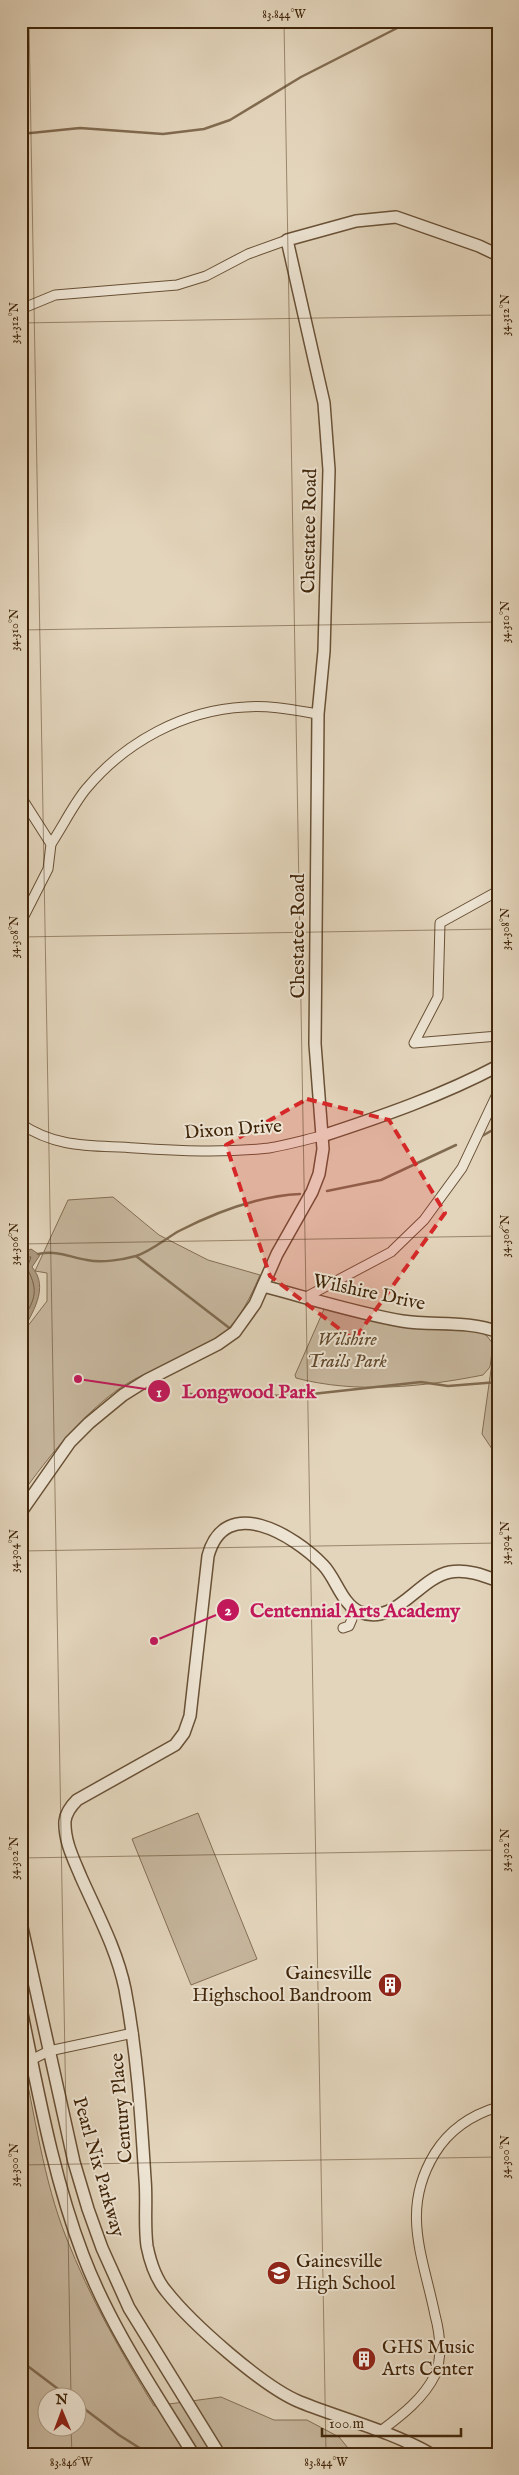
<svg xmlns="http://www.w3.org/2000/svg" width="519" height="2475" viewBox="0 0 519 2475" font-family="'IM FELL English',serif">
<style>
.green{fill:#c7b79e;stroke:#846e54;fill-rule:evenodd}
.water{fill:#ac997f;stroke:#816b50}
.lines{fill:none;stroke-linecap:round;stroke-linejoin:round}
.shore{stroke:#765f44;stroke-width:1}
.stream{stroke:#816b50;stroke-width:2.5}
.minor-casing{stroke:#695136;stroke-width:11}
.tertiary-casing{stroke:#695136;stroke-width:14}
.minor{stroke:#ede4d3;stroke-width:9}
.tertiary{stroke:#ede4d3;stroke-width:11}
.marked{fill:#d62828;fill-opacity:0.2;stroke:#d62828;stroke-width:4;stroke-dasharray:10 6;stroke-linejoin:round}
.ticks{fill:none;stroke:#402509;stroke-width:1;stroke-opacity:0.45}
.labels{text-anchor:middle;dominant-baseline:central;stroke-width:4;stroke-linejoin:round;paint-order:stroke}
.street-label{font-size:19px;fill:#402509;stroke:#ede4d3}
.park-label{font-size:19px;font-style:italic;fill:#624a2e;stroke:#ede4d3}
.poi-label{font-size:19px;fill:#402509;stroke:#ede4d3;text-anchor:start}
.leader{fill:none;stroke:#c2185b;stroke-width:2}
.callout-dot{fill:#c2185b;stroke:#ede4d3;stroke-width:2}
.mark-label{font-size:15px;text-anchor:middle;font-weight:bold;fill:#fff}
.callout-label{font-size:20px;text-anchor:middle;font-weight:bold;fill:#c2185b;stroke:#ede4d3;stroke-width:4;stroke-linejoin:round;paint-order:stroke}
.neatline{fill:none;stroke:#402509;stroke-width:2}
.ticks-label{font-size:12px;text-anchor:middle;fill:#402509}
</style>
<rect width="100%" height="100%" fill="#e3d5bc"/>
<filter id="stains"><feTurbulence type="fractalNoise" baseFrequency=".004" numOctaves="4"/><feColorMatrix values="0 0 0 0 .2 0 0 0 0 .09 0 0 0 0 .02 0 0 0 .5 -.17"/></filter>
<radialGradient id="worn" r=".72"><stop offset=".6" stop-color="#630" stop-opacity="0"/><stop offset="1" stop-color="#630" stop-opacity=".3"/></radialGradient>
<!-- green -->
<g class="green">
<path d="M113,1197L159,1235L208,1260L260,1275C251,1296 241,1317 224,1333C197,1357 153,1366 123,1386C83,1413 49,1456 21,1495V1335L47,1301V1273L35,1271L68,1200Z"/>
<path d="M325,1307L426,1329L479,1331L487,1336L493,1344L490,1367L483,1375C423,1387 356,1394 296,1378L295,1375Z"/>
<polygon points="497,1327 498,1328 498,1458 482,1434"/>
<polygon points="198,1813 257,1959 191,1985 132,1839"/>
<path d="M21,2053C35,2114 43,2179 66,2237C90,2298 120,2351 154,2406L221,2397L274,2420H307L339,2437L353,2454H34L21,2441ZM48,2398H78V2428H48Z"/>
</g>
<!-- water -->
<path class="water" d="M31,1249L40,1255L32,1267C50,1288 32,1313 21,1334V1253Z"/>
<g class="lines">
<!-- shore -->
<path class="shore" d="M21,1257H31L27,1268C40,1293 34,1300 21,1323"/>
<!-- stream -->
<g class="stream">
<polyline points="21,134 80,128 163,134 204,129 230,120 301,77 411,21"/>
<polyline points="482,1136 498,1127"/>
<polyline points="327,1191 381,1180 456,1145"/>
<path d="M38,1254C59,1250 68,1257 87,1260C101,1263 122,1260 136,1256C151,1251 165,1239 179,1231C216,1212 259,1196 300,1194"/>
<polyline points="136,1256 232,1330"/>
<polyline points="189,1394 294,1396 421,1382 448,1386 498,1382"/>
<polyline points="21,2361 70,2398"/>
<polyline points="78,2404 119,2435 149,2454"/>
</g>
<!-- minor casing -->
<g class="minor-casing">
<g id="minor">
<polyline points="21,309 55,295 177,285 206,276 248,254 287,240"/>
<polyline points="21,797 51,844 48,869 21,922"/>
<path d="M51,844C63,826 73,805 86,789C125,742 184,710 245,707C270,705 294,710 318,714"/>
<polyline points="498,891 440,923 438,997 414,1043 498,1036"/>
<path d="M21,1124C58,1149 93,1145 135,1148C180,1151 224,1153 269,1148C287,1145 304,1140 322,1136"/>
<polyline points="306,1297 391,1252 424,1220 462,1168 498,1092"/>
<polyline points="343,1628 349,1626 352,1619 351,1607"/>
<polyline points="33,2059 49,2051 133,2033"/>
<path d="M382,2430C402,2415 424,2398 435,2375C443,2356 440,2334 435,2315C423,2256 400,2210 435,2153C450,2129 471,2115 498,2107"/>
</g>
</g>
<!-- tertiary casing -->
<g class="tertiary-casing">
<g id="tertiary">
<path d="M322,1136C383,1116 441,1096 498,1066"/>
<path d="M263,1286C309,1298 356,1313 402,1321C433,1326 468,1320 498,1332"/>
<polyline points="21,1512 70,1442 89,1423 123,1395 147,1380 218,1344 235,1332 255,1304 277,1254 312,1192 319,1174 323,1149 315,1044 318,714 324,651 329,470 324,403 287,240 356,221 396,217 479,246 498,255"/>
<polyline points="21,1923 74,2162 88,2209 102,2248 129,2308 219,2454"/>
<path d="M21,2009C38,2091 53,2176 83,2255C110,2326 153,2389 193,2454"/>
<path d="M431,2454C388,2430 345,2420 300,2402C263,2387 191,2323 166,2291C156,2279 150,2261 147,2246C144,2224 147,2201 145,2179C141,2115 137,2052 125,1989C117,1950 97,1913 81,1877C74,1860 64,1841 65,1821C66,1813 71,1806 77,1800L175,1745L184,1733L190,1716L208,1556C225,1493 294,1535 323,1565C336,1578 342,1605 360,1612C395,1627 418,1578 450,1572C466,1569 483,1575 498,1581"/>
</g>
</g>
<!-- minor -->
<use href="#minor" class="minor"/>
<!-- tertiary -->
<use href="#tertiary" class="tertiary"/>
</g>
<!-- marked area -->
<path class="marked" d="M307,1099L389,1120L445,1213L354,1340L270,1276L226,1145Z"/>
<!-- ticks -->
<path class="ticks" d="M29,21L71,2398M284,21L326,2454M21,323L498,315M21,630L498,622M21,937L498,929M21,1244L498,1236M21,1551L498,1543M21,1858L498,1850M21,2165L498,2157M71,2428L72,2454"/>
<!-- icons -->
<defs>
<g id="building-disc" transform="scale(1.25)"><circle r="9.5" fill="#8f2418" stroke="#ede4d3"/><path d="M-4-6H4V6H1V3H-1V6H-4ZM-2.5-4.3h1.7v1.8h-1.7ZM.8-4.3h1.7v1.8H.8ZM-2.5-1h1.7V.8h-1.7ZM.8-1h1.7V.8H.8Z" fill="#fff"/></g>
<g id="school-disc" transform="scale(1.25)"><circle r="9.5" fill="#8f2418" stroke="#ede4d3"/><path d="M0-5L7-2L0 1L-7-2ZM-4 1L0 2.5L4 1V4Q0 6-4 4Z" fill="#fff"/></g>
</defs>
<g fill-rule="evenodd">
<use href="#building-disc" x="390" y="1985"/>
<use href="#school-disc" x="279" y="2273"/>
<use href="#building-disc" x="364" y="2359"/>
</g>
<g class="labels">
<!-- street labels -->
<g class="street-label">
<text transform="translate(310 531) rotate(-89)">Chestatee Road</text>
<text transform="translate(299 936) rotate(-90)">Chestatee Road</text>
<text transform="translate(233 1130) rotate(-4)">Dixon Drive</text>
<text transform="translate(369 1293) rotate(12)">Wilshire Drive</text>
<text transform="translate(122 2108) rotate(-95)">Century Place</text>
<text transform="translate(98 2167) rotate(74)">Pearl Nix Parkway</text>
</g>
<!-- park labels -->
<g class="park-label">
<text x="347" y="1340">Wilshire<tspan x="347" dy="22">Trails Park</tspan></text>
</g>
<!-- poi labels -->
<g class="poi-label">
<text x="372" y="1974" text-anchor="end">Gainesville<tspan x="372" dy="22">Highschool Bandroom</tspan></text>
<text x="296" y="2262">Gainesville<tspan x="296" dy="22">High School</tspan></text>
<text x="382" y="2348">GHS Music<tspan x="382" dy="22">Arts Center</tspan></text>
</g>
</g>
<!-- callouts -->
<path class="leader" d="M78 1379L159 1391M154 1641L228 1610"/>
<g class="callout-dot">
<circle cx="78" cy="1379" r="5"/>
<circle cx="154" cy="1641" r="5"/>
<circle cx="159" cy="1391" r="12"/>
<circle cx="228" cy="1610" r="12"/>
</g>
<g class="mark-label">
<text x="159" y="1397">1</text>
<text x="228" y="1615">2</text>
</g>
<g class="callout-label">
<text x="249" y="1398">Longwood Park</text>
<text x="355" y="1617">Centennial Arts Academy</text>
</g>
<!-- margin -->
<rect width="519" height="2475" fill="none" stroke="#e3d5bc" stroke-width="55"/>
<!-- north arrow -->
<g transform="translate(62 2412) rotate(359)"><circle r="24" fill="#ede4d3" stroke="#a89882"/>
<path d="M0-4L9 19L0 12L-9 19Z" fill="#8f2418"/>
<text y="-8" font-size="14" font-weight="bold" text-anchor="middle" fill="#402509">N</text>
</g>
<!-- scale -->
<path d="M322 2428v8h139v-8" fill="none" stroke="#402509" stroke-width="2.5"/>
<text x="329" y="2428" font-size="15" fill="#402509" stroke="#ede4d3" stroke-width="4" paint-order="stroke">100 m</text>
<rect x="28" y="28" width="464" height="2420" class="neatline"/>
<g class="ticks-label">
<text x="284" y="18">83.844°W</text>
<text transform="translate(505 315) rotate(-90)" y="4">34.312°N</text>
<text transform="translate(14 323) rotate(-90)" y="4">34.312°N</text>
<text transform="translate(505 622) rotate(-90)" y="4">34.310°N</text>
<text transform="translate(14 630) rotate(-90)" y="4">34.310°N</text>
<text transform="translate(505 929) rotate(-90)" y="4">34.308°N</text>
<text transform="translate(14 937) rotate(-90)" y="4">34.308°N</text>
<text transform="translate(505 1236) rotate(-90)" y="4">34.306°N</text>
<text transform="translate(14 1244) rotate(-90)" y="4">34.306°N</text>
<text transform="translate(505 1543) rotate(-90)" y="4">34.304°N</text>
<text transform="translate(14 1551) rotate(-90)" y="4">34.304°N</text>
<text transform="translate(505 1850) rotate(-90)" y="4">34.302°N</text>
<text transform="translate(14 1858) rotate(-90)" y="4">34.302°N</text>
<text transform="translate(505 2157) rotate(-90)" y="4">34.300°N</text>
<text transform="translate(14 2165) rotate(-90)" y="4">34.300°N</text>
<text x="71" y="2466">83.846°W</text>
<text x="326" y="2466">83.844°W</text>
</g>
<rect width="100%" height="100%" filter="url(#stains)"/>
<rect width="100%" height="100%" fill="url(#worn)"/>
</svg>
